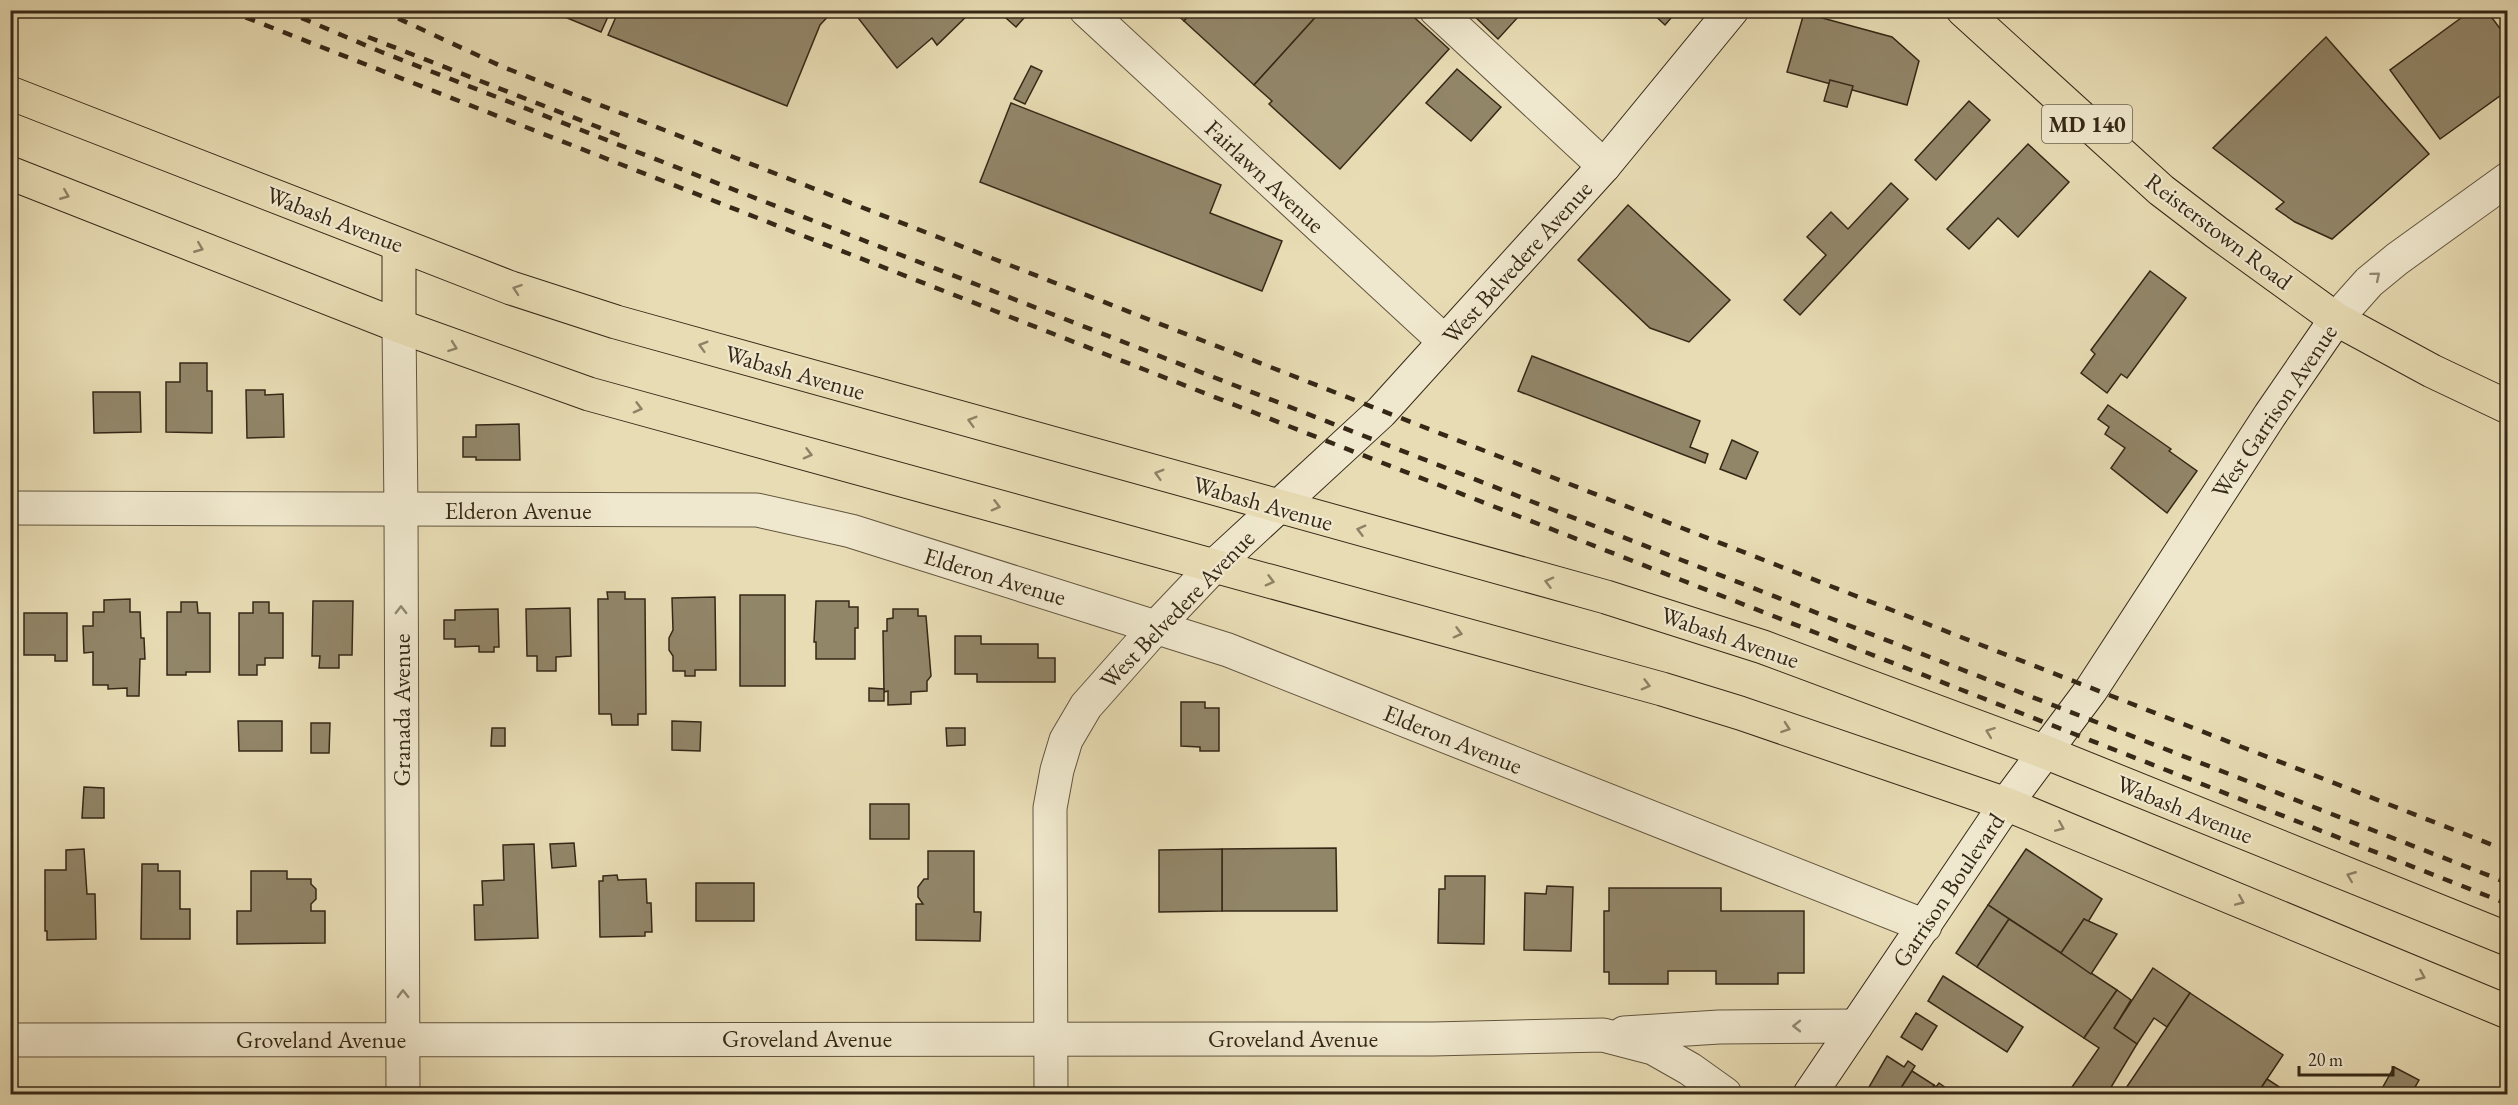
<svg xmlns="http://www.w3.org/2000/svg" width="2518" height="1105" viewBox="0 0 2518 1105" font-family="'EB Garamond',serif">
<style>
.building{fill:#928669;stroke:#352817;stroke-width:1.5}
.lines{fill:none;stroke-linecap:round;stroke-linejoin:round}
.minor-casing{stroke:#62553e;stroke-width:35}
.tertiary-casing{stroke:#62553e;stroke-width:35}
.secondary-casing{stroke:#352817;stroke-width:35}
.primary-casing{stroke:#352817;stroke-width:35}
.minor{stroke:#f0e8ce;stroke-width:33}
.tertiary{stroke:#f0e8ce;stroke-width:33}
.secondary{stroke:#f0e8ce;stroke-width:33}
.primary{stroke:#e8dcb4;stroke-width:33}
.rail{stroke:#352817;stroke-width:4.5;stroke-dasharray:10 10;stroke-linecap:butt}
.oneway{stroke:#8e8266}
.oneway2{stroke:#928872}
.labels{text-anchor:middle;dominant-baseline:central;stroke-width:4.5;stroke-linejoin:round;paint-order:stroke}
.shield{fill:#f0e8ce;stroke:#6d624e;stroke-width:1.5}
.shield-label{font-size:22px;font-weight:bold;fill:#352817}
.street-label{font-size:24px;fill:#352817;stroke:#f0e8ce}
</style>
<rect width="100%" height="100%" fill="#e8dcb4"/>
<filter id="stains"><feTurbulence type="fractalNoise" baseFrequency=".00333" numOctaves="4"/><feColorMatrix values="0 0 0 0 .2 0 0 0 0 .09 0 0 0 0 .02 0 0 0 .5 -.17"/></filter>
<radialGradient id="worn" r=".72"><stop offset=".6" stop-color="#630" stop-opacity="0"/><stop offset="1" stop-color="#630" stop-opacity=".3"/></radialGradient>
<!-- building -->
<g class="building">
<polygon points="548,10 611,10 601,32"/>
<polygon points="619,10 834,10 820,25 787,106 608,35"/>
<polygon points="852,10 973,10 937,45 932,38 897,68"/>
<polygon points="997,10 1031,10 1016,27"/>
<polygon points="1172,10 1194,10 1184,21"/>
<polygon points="1194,10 1322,10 1254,85 1184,21"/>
<polygon points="1322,10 1406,10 1449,49 1340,169 1269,104 1272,101 1254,85"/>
<polygon points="1468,10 1519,10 1516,14 1519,16 1498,39"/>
<polygon points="1649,10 1678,10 1665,25"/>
<polygon points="2472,10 2486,10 2508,39 2508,90 2440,139 2390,70"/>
<polygon points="1804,13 1892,37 1919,61 1907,105 1787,72"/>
<polygon points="2326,37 2429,154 2332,239 2295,222 2276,209 2284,202 2213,148"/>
<polygon points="1031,66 1042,71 1025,104 1014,99"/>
<polygon points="1457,69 1501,107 1471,141 1426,103"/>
<polygon points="1830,80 1853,86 1847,107 1824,101"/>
<polygon points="1969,101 1990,120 1936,180 1915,160"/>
<polygon points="1011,103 1221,185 1210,213 1282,241 1262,291 980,182"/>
<polygon points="2028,144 2069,182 2018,237 1998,218 1969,249 1947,229"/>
<polygon points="1891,183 1908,199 1800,315 1784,300 1826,255 1807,237 1831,212 1848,229"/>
<polygon points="1628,205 1730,300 1689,342 1650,328 1578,260"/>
<polygon points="2150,271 2186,298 2127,378 2121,374 2107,393 2081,373 2095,354 2091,350"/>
<polygon points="1532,356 1700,421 1690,447 1708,454 1705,463 1518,391"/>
<polygon points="180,363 207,363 207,391 212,391 212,433 166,432 166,382 180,382"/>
<polygon points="246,390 265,390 265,395 283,394 284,437 247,438"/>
<polygon points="93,392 140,392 141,432 94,433"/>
<polygon points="2108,405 2171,449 2169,451 2197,471 2167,513 2111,468 2125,448 2105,434 2109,427 2098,419"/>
<polygon points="519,424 520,460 476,460 476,457 463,457 463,437 476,437 476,425"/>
<polygon points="1732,440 1758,452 1746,479 1720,469"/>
<polygon points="607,592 625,592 625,599 645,599 646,714 638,714 638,725 612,725 611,714 599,714 598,599 608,599"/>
<rect x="740" y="595" width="45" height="91"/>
<polygon points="715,597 716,670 695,670 695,676 685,676 685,671 673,671 673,656 669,650 669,638 673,630 672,598"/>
<polygon points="130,599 130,612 140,612 141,638 144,638 145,659 140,659 139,696 127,696 127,688 108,689 108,685 93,685 93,652 84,653 83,626 93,626 93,612 104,612 104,600"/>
<polygon points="313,601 353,601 352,655 339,655 339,668 319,668 320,656 312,656"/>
<polygon points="816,601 849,601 849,607 858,607 858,628 855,628 855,659 816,659 816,642 814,642"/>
<polygon points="181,602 197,602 198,613 210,613 210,672 186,672 186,675 167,675 167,612 181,612"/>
<polygon points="253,602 269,602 269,613 283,613 283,658 265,658 265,665 257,665 257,675 239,675 239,613 253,613"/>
<polygon points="570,608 571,656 556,657 556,671 537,671 537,656 527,656 526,609"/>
<polygon points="498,609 499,647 494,647 494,652 479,652 479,646 455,647 455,639 444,639 444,620 455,620 455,610"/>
<polygon points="893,609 918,609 918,616 926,616 931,676 927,681 927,691 911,692 911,704 888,705 888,691 884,692 883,631 887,631 887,619 893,618"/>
<polygon points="24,613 67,613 67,661 55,661 55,655 24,655"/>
<polygon points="955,636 981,636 981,644 1038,644 1038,658 1055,658 1055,682 977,682 977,674 955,674"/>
<polygon points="869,688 884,689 884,701 869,701"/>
<polygon points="1181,702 1205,702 1205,708 1219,708 1219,751 1200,751 1200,747 1181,746"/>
<polygon points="238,721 282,721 282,751 239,751"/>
<polygon points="672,721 701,722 700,751 672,750"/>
<polygon points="311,723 330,723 329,753 311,753"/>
<polygon points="492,728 505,728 505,746 491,746"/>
<polygon points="946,728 965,728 965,745 947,746"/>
<polygon points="84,787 104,788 104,818 82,818"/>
<rect x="870" y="804" width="39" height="35"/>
<polygon points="574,843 576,866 552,868 550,844"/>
<polygon points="534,844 538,938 475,940 474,905 483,905 482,881 504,880 503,845"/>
<polygon points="1336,848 1337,911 1222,911 1222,849"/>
<polygon points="84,849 87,894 95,894 96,939 47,940 47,931 45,931 45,870 66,870 66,850"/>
<polygon points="1222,849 1222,911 1159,912 1159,850"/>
<polygon points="2026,849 2102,899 2088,922 2084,919 2061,953 1988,905"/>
<polygon points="928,851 974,851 974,912 981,912 980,941 916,940 916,904 923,904 918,897 918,887 924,879 928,879"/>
<polygon points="142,864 158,864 158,871 180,871 180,909 190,909 190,939 141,939"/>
<polygon points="251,871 287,871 287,879 311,879 311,884 316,889 316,899 311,904 311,911 325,911 325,943 237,944 237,911 251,911"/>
<polygon points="617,875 618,880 646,879 647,903 651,903 652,932 645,932 645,936 600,937 599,881 603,881 603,876"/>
<polygon points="1445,876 1485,876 1484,944 1438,943 1439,889 1445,889"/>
<rect x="696" y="883" width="58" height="38"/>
<polygon points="1547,886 1573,887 1571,951 1524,950 1525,893 1546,894"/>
<polygon points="1609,888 1721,888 1721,911 1804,911 1804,973 1778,973 1778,984 1716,984 1716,971 1668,971 1668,984 1609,984 1609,972 1604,972 1604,911 1609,911"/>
<polygon points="1988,905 2009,919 1977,967 1956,953"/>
<polygon points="2009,919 2117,990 2084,1038 1977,967"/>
<polygon points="2084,919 2117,934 2091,974 2061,953"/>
<polygon points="2153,968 2190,993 2167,1027 2154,1018 2137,1044 2114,1028"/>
<polygon points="1943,976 2023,1027 2007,1052 1928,1001"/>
<polygon points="2117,990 2131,1000 2114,1028 2137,1044 2107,1094 2083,1094 2072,1087 2099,1048 2084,1038"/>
<polygon points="2190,993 2283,1055 2257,1094 2122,1094"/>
<polygon points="1916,1013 1937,1026 1922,1050 1901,1037"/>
<polygon points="1887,1056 1904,1067 1908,1061 1915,1066 1897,1094 1865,1094"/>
<polygon points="2394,1067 2419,1080 2411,1094 2379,1094"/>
<polygon points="1912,1071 1934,1085 1928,1094 1897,1094"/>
<polygon points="2267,1079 2290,1094 2257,1094"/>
<polygon points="1939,1083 1946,1088 1944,1092 1948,1094 1928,1094 1934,1085 1936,1087"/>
</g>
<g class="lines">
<!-- minor casing -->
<g class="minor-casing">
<g id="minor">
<polyline points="1086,10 1444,341"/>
<polyline points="1436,10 1604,166"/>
<polyline points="2336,319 2369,282 2397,259 2508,179"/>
<polyline points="399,326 401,510 403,1094"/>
<polyline points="10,508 757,510 851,531 1228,650 1925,926"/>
<polyline points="1624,1033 1719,1027 1856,1026"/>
<polyline points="10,1040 1433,1039 1603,1035 1653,1048 1690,1069 1725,1094"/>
</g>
</g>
<!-- tertiary casing -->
<g class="tertiary-casing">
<polyline id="tertiary" points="1051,1094 1050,808 1057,770 1066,740 1086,706 1156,627 1214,566"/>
</g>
<!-- secondary casing -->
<g class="secondary-casing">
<g id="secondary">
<polyline points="1214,566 1381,412 1604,166 1732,10"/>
<polyline points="1810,1094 2006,804 2091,690 2270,415 2336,319"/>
</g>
</g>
<!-- primary casing -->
<g class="primary-casing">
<g id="primary">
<polyline points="1963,10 2161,190 2216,232 2336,319 2432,371 2508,407"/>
<polyline points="10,93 511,288 616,322 1606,597 1763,647 2045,752 2508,939"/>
<polyline points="10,173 399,326 589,394 1662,689 1740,713 2006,804 2508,1012"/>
<polyline points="399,326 399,245"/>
</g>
</g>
<!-- minor -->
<use href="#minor" class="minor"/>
<!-- tertiary -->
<use href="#tertiary" class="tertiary"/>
<!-- secondary -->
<use href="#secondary" class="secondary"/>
<!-- primary -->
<use href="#primary" class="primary"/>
<!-- rail -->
<g class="rail">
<polyline points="227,10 2508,904"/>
<polyline points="283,10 379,51 2508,883"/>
<polyline points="380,10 503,67 2508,851"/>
<polyline points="368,37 626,138"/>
</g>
</g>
<!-- one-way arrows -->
<defs><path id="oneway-chevron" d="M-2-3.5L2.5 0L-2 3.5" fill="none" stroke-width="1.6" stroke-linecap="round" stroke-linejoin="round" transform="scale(1.5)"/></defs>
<g class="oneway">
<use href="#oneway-chevron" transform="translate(65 195) rotate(22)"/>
<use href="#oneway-chevron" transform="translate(199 248) rotate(22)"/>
<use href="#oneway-chevron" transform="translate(517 289) rotate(-161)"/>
<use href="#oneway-chevron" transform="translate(703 346) rotate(-164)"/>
<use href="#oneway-chevron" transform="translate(453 347) rotate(20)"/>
<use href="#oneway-chevron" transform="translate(638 408) rotate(15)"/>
<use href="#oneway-chevron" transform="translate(972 421) rotate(-164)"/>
<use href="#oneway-chevron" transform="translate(808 454) rotate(15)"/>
<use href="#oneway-chevron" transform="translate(1159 474) rotate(-164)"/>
<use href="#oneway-chevron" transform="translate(996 506) rotate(15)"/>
<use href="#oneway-chevron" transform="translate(1361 530) rotate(-165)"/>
<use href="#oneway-chevron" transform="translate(1270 581) rotate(15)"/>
<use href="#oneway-chevron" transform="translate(1549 582) rotate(-165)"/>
<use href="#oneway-chevron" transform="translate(1458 633) rotate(15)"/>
<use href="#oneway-chevron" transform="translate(1646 685) rotate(15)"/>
<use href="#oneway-chevron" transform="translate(1786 728) rotate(19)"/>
<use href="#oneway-chevron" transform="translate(1990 732) rotate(-159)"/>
<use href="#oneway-chevron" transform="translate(2060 827) rotate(23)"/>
<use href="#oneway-chevron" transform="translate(2351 876) rotate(-158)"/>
<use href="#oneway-chevron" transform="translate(2240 901) rotate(23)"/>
<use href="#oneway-chevron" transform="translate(2421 976) rotate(23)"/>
</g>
<g class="oneway2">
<use href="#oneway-chevron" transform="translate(2376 276) rotate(-40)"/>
<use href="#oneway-chevron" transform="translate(401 610) rotate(-90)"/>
<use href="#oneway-chevron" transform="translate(403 994) rotate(-91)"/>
<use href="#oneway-chevron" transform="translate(1797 1026) rotate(180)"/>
</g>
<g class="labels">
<!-- shield labels -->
<rect class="shield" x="2042" y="105" width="90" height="38" rx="4.5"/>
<g class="shield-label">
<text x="2087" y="124">MD 140</text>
</g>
<!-- street labels -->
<g class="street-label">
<text transform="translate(1265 176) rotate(43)">Fairlawn Avenue</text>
<text transform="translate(335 219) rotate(21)">Wabash Avenue</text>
<text transform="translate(2219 231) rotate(37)">Reisterstown Road</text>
<text transform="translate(1517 262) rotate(-48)">West Belvedere Avenue</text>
<text transform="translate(795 372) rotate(16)">Wabash Avenue</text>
<text transform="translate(2274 411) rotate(-56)">West Garrison Avenue</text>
<text transform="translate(1263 503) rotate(16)">Wabash Avenue</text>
<text x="518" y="510">Elderon Avenue</text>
<text transform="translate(995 576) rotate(17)">Elderon Avenue</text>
<text transform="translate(1177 609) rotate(-46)">West Belvedere Avenue</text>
<text transform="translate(1730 637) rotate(19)">Wabash Avenue</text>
<text transform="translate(401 710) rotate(-90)">Granada Avenue</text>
<text transform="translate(1453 739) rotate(22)">Elderon Avenue</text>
<text transform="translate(2185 809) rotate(22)">Wabash Avenue</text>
<text transform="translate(1948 890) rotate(-56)">Garrison Boulevard</text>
<text x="807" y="1038">Groveland Avenue</text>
<text x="1293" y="1038">Groveland Avenue</text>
<text x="321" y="1039">Groveland Avenue</text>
</g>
</g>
<!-- margin -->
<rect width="2518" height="1105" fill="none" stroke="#e8dcb4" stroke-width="36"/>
<rect x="12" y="12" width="2494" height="1081" fill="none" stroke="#352817" stroke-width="3"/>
<rect x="18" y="18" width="2482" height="1069" fill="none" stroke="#352817" stroke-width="1.5"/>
<!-- scale -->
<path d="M2299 1066v9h94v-9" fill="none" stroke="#352817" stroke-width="3"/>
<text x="2308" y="1066" font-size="18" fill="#352817" stroke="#f0e8ce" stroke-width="4.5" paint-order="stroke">20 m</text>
<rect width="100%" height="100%" filter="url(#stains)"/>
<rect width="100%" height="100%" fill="url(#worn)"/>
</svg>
